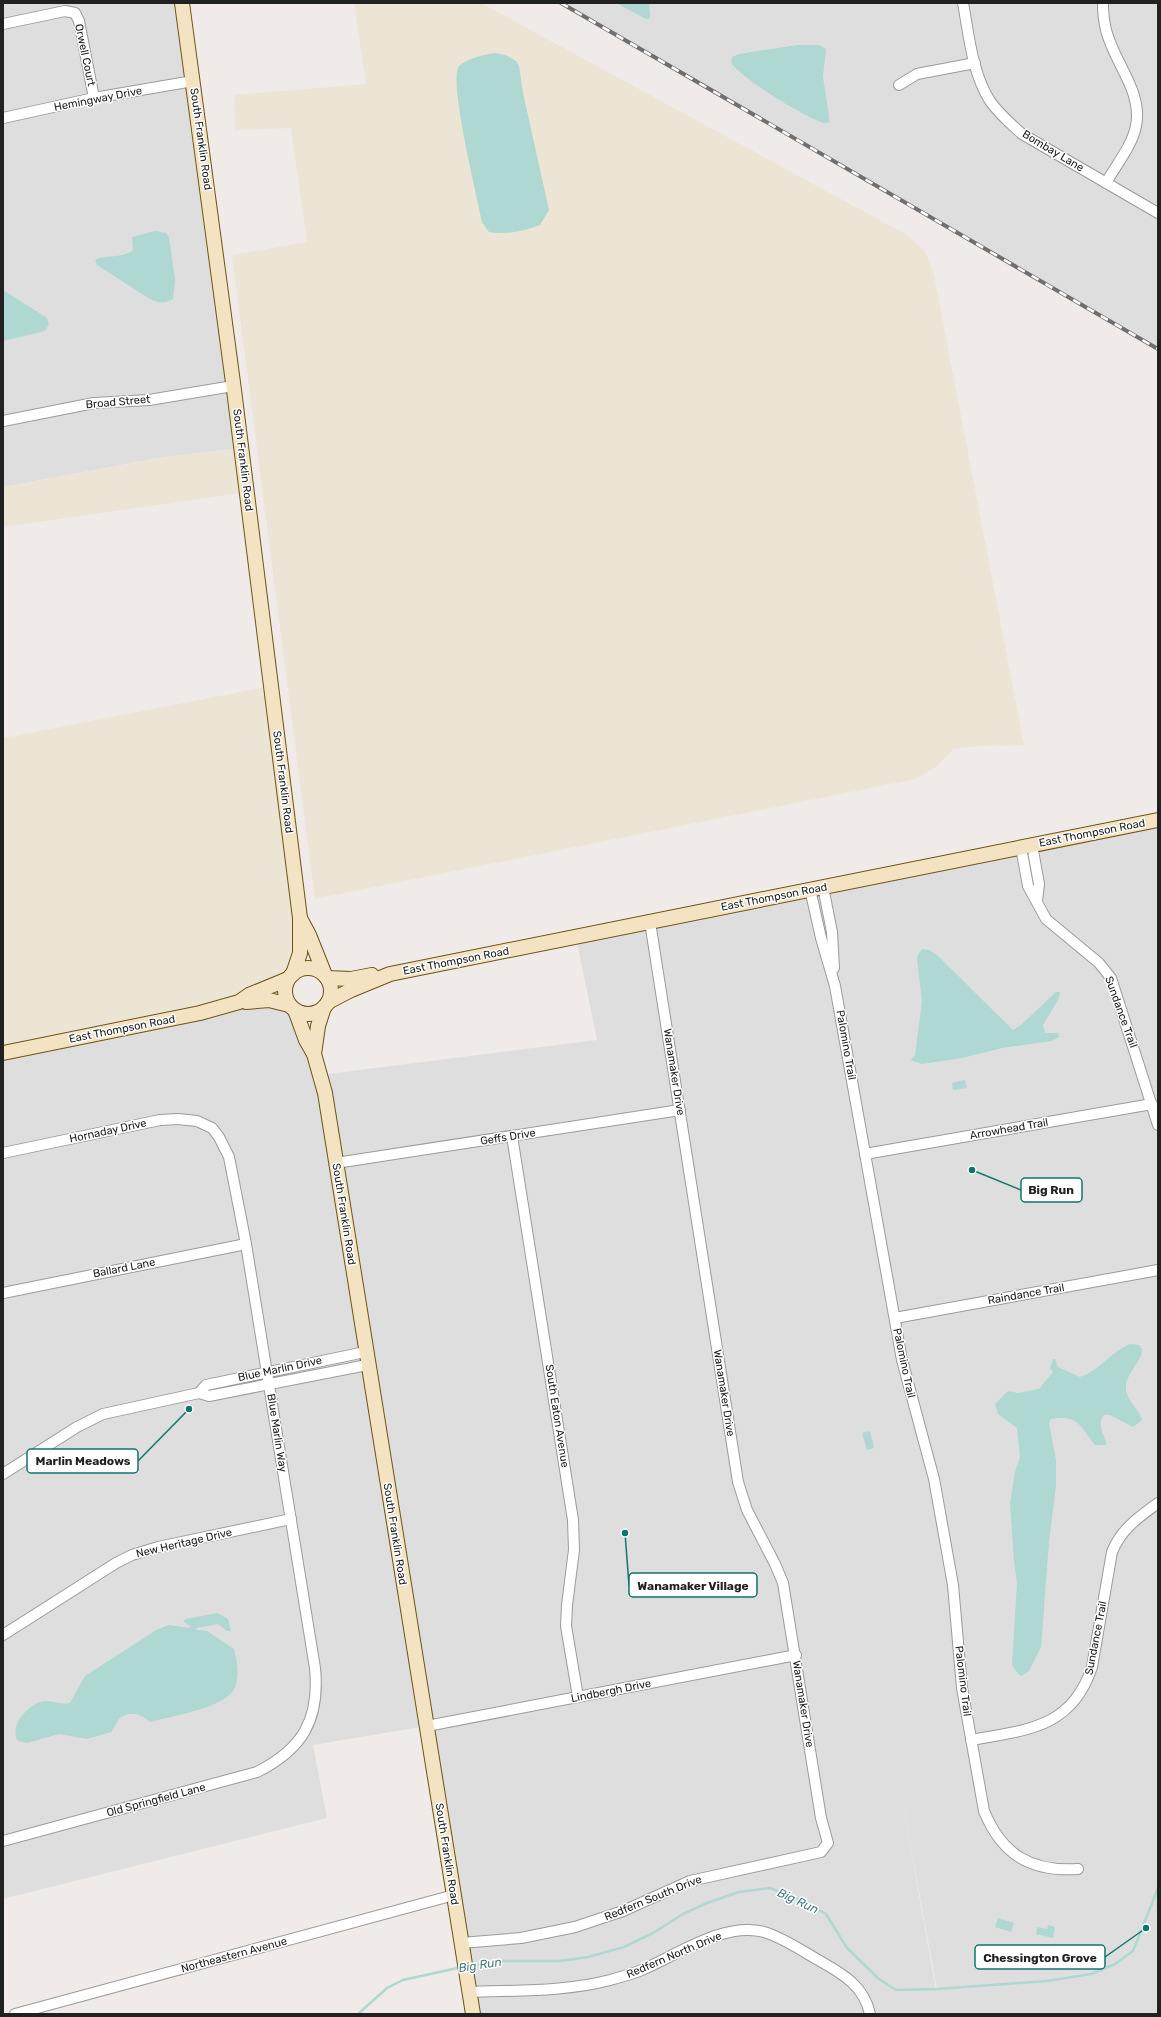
<svg xmlns="http://www.w3.org/2000/svg" width="1161" height="2017" viewBox="0 0 1161 2017" font-family="Rubik,sans-serif">
<style>
.residential{fill:#dedede;fill-rule:evenodd}
.farmland{fill:#ece5d6}
.water{fill:#aed8d1}
.lines{fill:none;stroke-linecap:round;stroke-linejoin:round}
.stream{stroke:#aed8d1;stroke-width:2.5}
.street-casing{stroke:#9b9b9b;stroke-width:12}
.secondary-casing{stroke:#6d5412;stroke-width:16}
.street{stroke:#fff;stroke-width:10}
.secondary{stroke:#f3e3c3;stroke-width:14}
.rail-casing{stroke:#6f6f6f;stroke-width:4}
.rail{stroke:#fff;stroke-width:2.5;stroke-dasharray:8;stroke-linecap:butt}
.labels{text-anchor:middle;dominant-baseline:central;stroke-width:3;stroke-linejoin:round;paint-order:stroke}
.street-label{font-size:11px;fill:#212121;stroke:#fff}
.water-label{font-size:12px;font-style:italic;fill:#467a81;stroke:#fff}
.leader{fill:none;stroke:#0f766e;stroke-width:1.5}
.callout-dot{fill:#0f766e;stroke:#fff;stroke-width:1.5}
.callout{fill:#fff;stroke:#0f766e;stroke-width:1.5}
.callout-label{font-size:12px;text-anchor:middle;font-weight:bold;fill:#212121}
</style>
<rect width="100%" height="100%" fill="#f0eae8"/>
<!-- residential -->
<g class="residential">
<polygon points="3,3 182,3 241,448 164,457 3,487"/>
<polygon points="561,3 1158,3 1158,349"/>
<path d="M1158,820V2014H479L427,1726L313,1745L327,1818L3,1899V1053L223,1007L289,1005L320,1075L597,1040L576,937ZM897,1772L937,1989L974,1984L936,1990Z"/>
</g>
<!-- farmland -->
<g class="farmland">
<polygon points="354,3 481,3 907,235 926,253 934,275 1024,745 978,746 953,749 937,766 916,779 315,899 232,255 307,242 291,128 235,130 234,95 366,84"/>
<polygon points="241,448 247,492 3,527 3,487 164,457"/>
<polygon points="271,686 300,918 293,974 249,995 3,1053 3,738"/>
</g>
<!-- water -->
<g class="water">
<polygon points="616,3 649,3 650,17 648,19 644,18"/>
<path d="M797,45H819L826,49L823,77L829,116V122L826,123C813,123 736,75 731,62L732,57L739,54Z"/>
<path d="M494,53L506,55L516,61L519,66L523,93L549,210L540,225C524,231 506,235 489,232L482,222C477,196 450,87 458,68C463,59 484,55 494,53Z"/>
<path d="M155,231L166,233L169,237L175,280L173,299C164,304 159,303 150,299L97,265L95,260C106,254 123,259 133,250L132,237Z"/>
<polygon points="3,290 47,318 49,324 45,331 3,341"/>
<polygon points="922,949 929,950 937,955 1013,1030 1021,1025 1056,992 1060,992 1059,998 1043,1025 1045,1033 1058,1033 1059,1037 1052,1041 1002,1048 962,1058 922,1064 910,1060 915,1056 922,1001 917,959 918,955"/>
<polygon points="965,1080 967,1088 953,1090 952,1083"/>
<path d="M1130,1344L1139,1345L1142,1349C1141,1365 1124,1374 1126,1390C1128,1402 1139,1409 1142,1420L1133,1427L1110,1415H1104C1097,1423 1103,1433 1106,1442V1445H1095C1080,1426 1077,1414 1051,1419L1049,1423L1056,1460V1486L1049,1542L1041,1647L1029,1671L1021,1676L1018,1674L1012,1665L1017,1583L1014,1561L1010,1503L1015,1472L1020,1457L1017,1428L998,1414L995,1404L1008,1391L1018,1393L1039,1389L1053,1372L1050,1368L1053,1359H1055L1058,1367L1080,1377C1099,1371 1112,1351 1130,1344Z"/>
<polygon points="870,1431 874,1448 867,1450 862,1433"/>
<path d="M217,1613L228,1619L231,1631H227L218,1624L196,1628L197,1630L207,1631L234,1649C237,1661 241,1679 233,1691C220,1709 171,1716 150,1722C142,1714 130,1710 120,1718C117,1721 114,1728 111,1732L87,1739L59,1734L27,1743L18,1741C8,1726 30,1701 46,1701C55,1701 61,1705 70,1703L85,1676L158,1629L169,1625L189,1628L190,1626L183,1621L186,1619Z"/>
<polygon points="998,1918 1014,1923 1011,1932 995,1927"/>
<polygon points="1048,1925 1055,1927 1053,1938 1036,1934 1037,1927 1047,1929"/>
</g>
<g class="lines">
<!-- stream -->
<g class="stream">
<polyline points="471,1966 498,1961 560,1961 588,1957 624,1947 653,1933 683,1914 707,1903 739,1892 770,1888 798,1899 826,1914 847,1948 879,1979 896,1990 937,1989 1047,1981 1091,1974 1115,1964 1133,1951 1158,1888"/>
<polyline points="358,2014 387,1988 403,1980 462,1967"/>
</g>
<!-- street casing -->
<g class="street-casing">
<g id="street">
<path d="M963,3C969,35 972,73 990,101C999,114 1011,124 1022,134L1158,213"/>
<path d="M1103,3C1103,12 1104,22 1106,30C1114,63 1143,91 1136,126C1132,146 1116,165 1106,183"/>
<polyline points="3,24 65,11 75,13 79,21 94,98"/>
<polyline points="899,85 917,74 975,63"/>
<polyline points="3,118 94,98 193,81"/>
<polyline points="3,421 94,403 149,400 233,386"/>
<polyline points="1032,845 1039,884 1037,901"/>
<polyline points="1021,847 1028,886 1046,919 1099,963 1111,978 1158,1125"/>
<polyline points="823,887 832,932 834,968"/>
<path d="M810,889L821,938L835,986L902,1360L934,1479L953,1585L962,1688L984,1811C1002,1855 1031,1872 1078,1869"/>
<polyline points="512,1136 573,1520 574,1550 567,1605 566,1626 578,1697"/>
<path d="M3,1153L160,1120L178,1119L197,1121L212,1128L219,1137L229,1157L246,1244L315,1668C320,1719 303,1749 257,1772L3,1841"/>
<polyline points="865,1154 1152,1104"/>
<polyline points="336,1163 680,1110"/>
<polyline points="3,1293 246,1244"/>
<polyline points="895,1318 1158,1270"/>
<polyline points="365,1352 206,1385 199,1393 209,1396 367,1365"/>
<polyline points="3,1474 77,1427 103,1414 199,1393"/>
<polyline points="3,1635 116,1563 132,1555 158,1547 291,1519"/>
<polyline points="427,1726 796,1655"/>
<path d="M971,1740C1027,1730 1072,1728 1092,1667L1112,1552C1121,1529 1139,1517 1158,1503"/>
<polyline points="461,1943 521,1938 575,1927 623,1911 690,1881 821,1852 828,1843 821,1818 783,1583 775,1564 747,1510 738,1482 650,922"/>
<path d="M469,1992C516,1990 565,1992 610,1980C621,1977 632,1974 642,1970C677,1955 725,1921 764,1932C784,1938 802,1951 820,1961C843,1974 864,1986 870,2014"/>
<polyline points="15,2014 454,1895"/>
</g>
</g>
<!-- secondary casing -->
<g class="secondary-casing">
<g id="secondary">
<polyline points="182,3 234,390 300,918 300,953 293,974"/>
<polyline points="301,920 309,935 325,975"/>
<circle cx="308" cy="991" r="23"/>
<polyline points="327,978 351,979 372,975"/>
<polyline points="246,1002 269,1000 289,1005"/>
<polyline points="328,1002 351,990 390,974 1158,820"/>
<polyline points="295,1010 306,1040 314,1054 325,1093 473,2014"/>
<polyline points="3,1053 200,1013 239,1002 249,995 288,979"/>
<polyline points="314,1054 318,1026 324,1007"/>
</g>
</g>
<!-- street -->
<use href="#street" class="street"/>
<!-- secondary -->
<use href="#secondary" class="secondary"/>
<!-- rail casing -->
<g class="rail-casing">
<polyline id="rail" points="561,3 1158,349"/>
</g>
<!-- rail -->
<use href="#rail" class="rail"/>
</g>
<g class="labels">
<!-- street labels -->
<g class="street-label">
<text transform="translate(85 55) rotate(78)">Orwell Court</text>
<text transform="translate(98 99) rotate(-11)">Hemingway Drive</text>
<text transform="translate(201 139) rotate(82)">South Franklin Road</text>
<text transform="translate(1053 151) rotate(31)">Bombay Lane</text>
<text transform="translate(118 402) rotate(-5)">Broad Street</text>
<text transform="translate(243 460) rotate(83)">South Franklin Road</text>
<text transform="translate(283 782) rotate(83)">South Franklin Road</text>
<text transform="translate(1092 833) rotate(-11)">East Thompson Road</text>
<text transform="translate(774 897) rotate(-11)">East Thompson Road</text>
<text transform="translate(456 961) rotate(-11)">East Thompson Road</text>
<text transform="translate(1121 1012) rotate(70)">Sundance Trail</text>
<text transform="translate(122 1029) rotate(-11)">East Thompson Road</text>
<text transform="translate(846 1045) rotate(80)">Palomino Trail</text>
<text transform="translate(674 1072) rotate(81)">Wanamaker Drive</text>
<text transform="translate(1009 1129) rotate(-10)">Arrowhead Trail</text>
<text transform="translate(108 1131) rotate(-12)">Hornaday Drive</text>
<text transform="translate(508 1137) rotate(-9)">Geffs Drive</text>
<text transform="translate(344 1214) rotate(81)">South Franklin Road</text>
<text transform="translate(124 1268) rotate(-11)">Ballard Lane</text>
<text transform="translate(1026 1294) rotate(-10)">Raindance Trail</text>
<text transform="translate(904 1363) rotate(78)">Palomino Trail</text>
<text transform="translate(280 1369) rotate(-12)">Blue Marlin Drive</text>
<text transform="translate(724 1393) rotate(81)">Wanamaker Drive</text>
<text transform="translate(557 1416) rotate(81)">South Eaton Avenue</text>
<text transform="translate(277 1433) rotate(81)">Blue Marlin Way</text>
<text transform="translate(395 1534) rotate(81)">South Franklin Road</text>
<text transform="translate(184 1543) rotate(-13)">New Heritage Drive</text>
<text transform="translate(1096 1638) rotate(-79)">Sundance Trail</text>
<text transform="translate(963 1681) rotate(83)">Palomino Trail</text>
<text transform="translate(611 1691) rotate(-11)">Lindbergh Drive</text>
<text transform="translate(803 1704) rotate(81)">Wanamaker Drive</text>
<text transform="translate(156 1800) rotate(-15)">Old Springfield Lane</text>
<text transform="translate(447 1854) rotate(81)">South Franklin Road</text>
<text transform="translate(653 1898) rotate(-22)">Redfern South Drive</text>
<text transform="translate(234 1955) rotate(-15)">Northeastern Avenue</text>
<text transform="translate(674 1955) rotate(-23)">Redfern North Drive</text>
</g>
<!-- water labels -->
<g class="water-label">
<text transform="translate(798 1901) rotate(25)">Big Run</text>
<text transform="translate(480 1965) rotate(-9)">Big Run</text>
</g>
</g>
<!-- callouts -->
<path class="leader" d="M972 1170L1021 1190M189 1409L138 1461M625 1533L629 1585M1146 1928L1105 1957"/>
<g class="callout-dot">
<circle cx="972" cy="1170" r="4"/>
<circle cx="189" cy="1409" r="4"/>
<circle cx="625" cy="1533" r="4"/>
<circle cx="1146" cy="1928" r="4"/>
</g>
<g class="callout">
<rect x="1021" y="1178" width="61" height="24" rx="4"/>
<rect x="27" y="1449" width="111" height="24" rx="4"/>
<rect x="629" y="1573" width="128" height="24" rx="4"/>
<rect x="975" y="1945" width="130" height="24" rx="4"/>
</g>
<g class="callout-label">
<text x="1051" y="1194">Big Run</text>
<text x="83" y="1465">Marlin Meadows</text>
<text x="693" y="1590">Wanamaker Village</text>
<text x="1040" y="1962">Chessington Grove</text>
</g>
<!-- border -->
<rect width="1161" height="2017" fill="none" stroke="#212121" stroke-width="8"/>
</svg>
